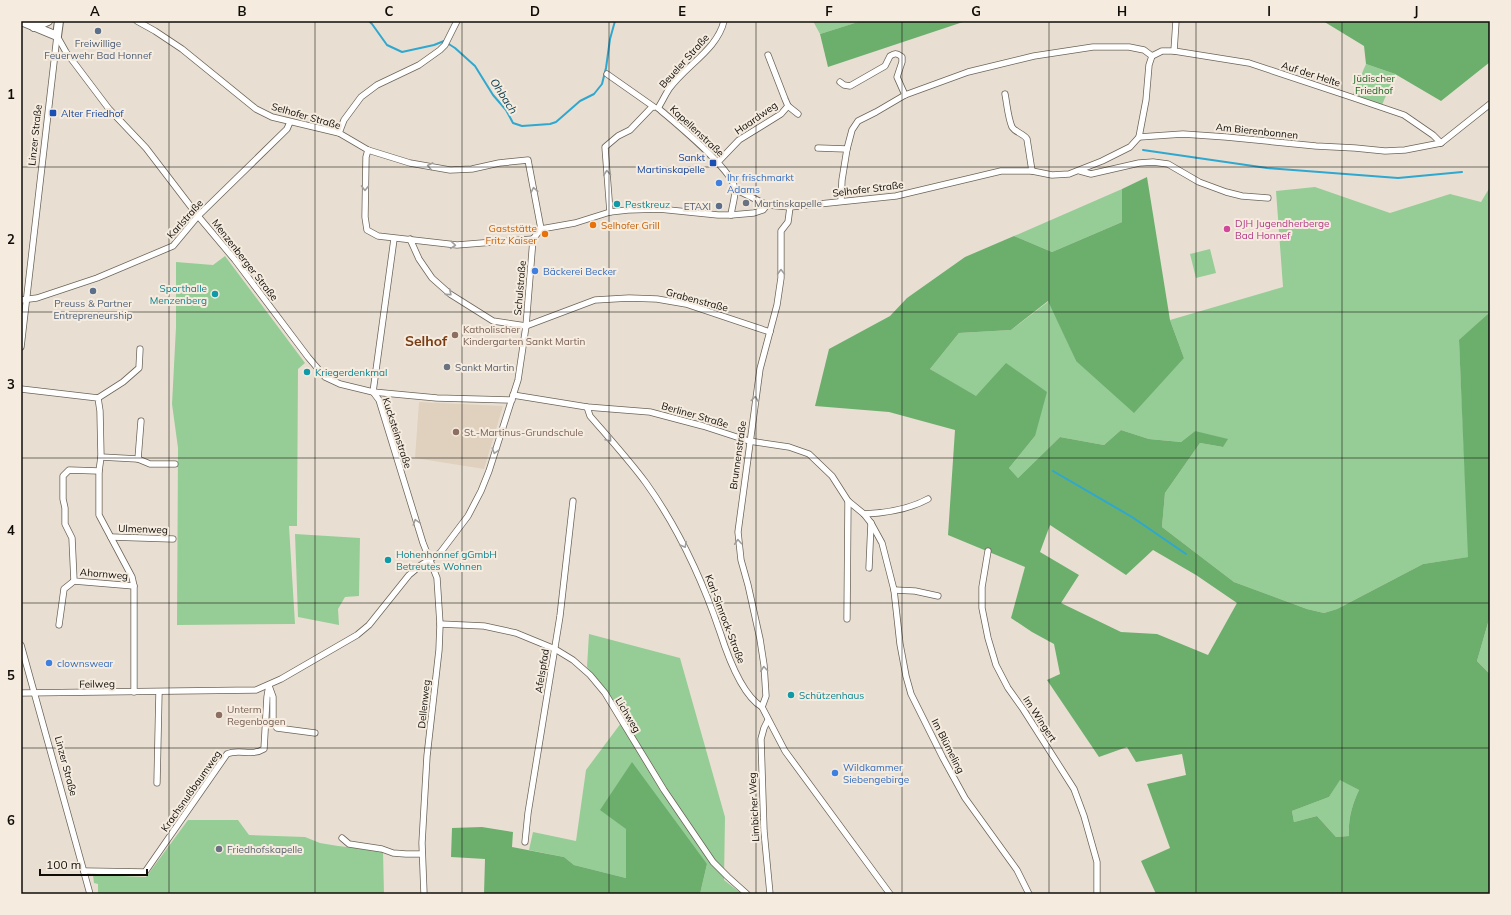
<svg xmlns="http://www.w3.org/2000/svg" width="1511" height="915" viewBox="0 0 1511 915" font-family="Mulish,sans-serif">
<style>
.built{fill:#dfd1be}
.green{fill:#96cd96}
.forest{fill:#6caf6d;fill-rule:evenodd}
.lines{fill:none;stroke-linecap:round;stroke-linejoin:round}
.stream{stroke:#2fa7cf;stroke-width:2}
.minor-casing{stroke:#6c6459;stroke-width:7}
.secondary-casing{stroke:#6c6459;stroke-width:10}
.minor{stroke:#fff;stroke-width:5.5}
.secondary{stroke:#fff;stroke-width:8}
.oneway{stroke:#9f9e9c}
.grid{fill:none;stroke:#0f0c08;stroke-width:1;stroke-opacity:0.55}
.service-dot{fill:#5c6f8a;stroke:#f5ecdf;stroke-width:1.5}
.transit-dot{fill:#1a4fb4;stroke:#f5ecdf;stroke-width:1.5}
.shop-dot{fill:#3f7fe0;stroke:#f5ecdf;stroke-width:1.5}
.worship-dot{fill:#6b7280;stroke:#f5ecdf;stroke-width:1.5}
.culture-dot{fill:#0f9aa8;stroke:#f5ecdf;stroke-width:1.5}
.food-dot{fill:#e8710a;stroke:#f5ecdf;stroke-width:1.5}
.hotel-dot{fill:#d1479c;stroke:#f5ecdf;stroke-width:1.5}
.education-dot{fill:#8d6e63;stroke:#f5ecdf;stroke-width:1.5}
.labels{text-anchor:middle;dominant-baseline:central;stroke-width:4;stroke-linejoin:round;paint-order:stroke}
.service-label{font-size:10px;fill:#4e5e75;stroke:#f5ecdf}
.street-label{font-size:10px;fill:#0f0c08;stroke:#f5ecdf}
.park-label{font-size:10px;fill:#1b6021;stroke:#f5ecdf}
.transit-label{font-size:10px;fill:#164399;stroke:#f5ecdf;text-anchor:start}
.shop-label{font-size:10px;fill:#366cbe;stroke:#f5ecdf;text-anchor:start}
.worship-label{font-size:10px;fill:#5b616d;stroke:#f5ecdf;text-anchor:start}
.culture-label{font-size:10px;fill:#0d838f;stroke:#f5ecdf;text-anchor:start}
.hotel-label{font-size:10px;fill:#b23c85;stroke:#f5ecdf;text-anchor:start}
.food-label{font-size:10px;fill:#c56008;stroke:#f5ecdf;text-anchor:start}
.education-label{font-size:10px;fill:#785e54;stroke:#f5ecdf;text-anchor:start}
.water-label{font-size:11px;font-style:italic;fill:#0c3e4f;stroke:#f5ecdf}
.district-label{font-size:14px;font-weight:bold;fill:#793b12;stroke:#f5ecdf}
.neatline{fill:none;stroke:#0f0c08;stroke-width:1.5}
.grid-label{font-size:13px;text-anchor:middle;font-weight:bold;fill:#0f0c08}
</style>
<rect width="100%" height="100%" fill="#e8dfd2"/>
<!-- built -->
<polygon class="built" points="419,402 503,406 484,469 415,458"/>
<!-- green -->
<g class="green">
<polygon points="813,21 861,21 820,34"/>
<polygon points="1366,64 1395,74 1382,105 1353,94"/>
<polygon points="1315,187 1390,213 1450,194 1481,202 1490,187 1490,312 1459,341 1469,557 1423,564 1337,609 1324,613 1307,609 1234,582 1162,527 1165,493 1200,443 1223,447 1195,431 1181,442 1149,439 1121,430 1104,445 1060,437 1018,478 1009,468 1035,436 976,397 930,369 959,333 1011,330 1049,301 1076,361 1184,358 1170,320 1283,287 1276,191"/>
<polygon points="1122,189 1122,222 1052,252 1014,236"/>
<polygon points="1210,249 1216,273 1196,278 1190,254"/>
<polygon points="225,256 305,363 298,369 297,526 289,526 295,624 177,625 178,448 172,404 176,327 176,262 213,265"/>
<polygon points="295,534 360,538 359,596 345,597 338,609 339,625 298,617"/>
<polygon points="1490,616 1490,674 1477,661"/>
<polygon points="589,634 680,658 725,817 724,880 742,894 700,894 707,864 626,829 626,878 574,865 564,857 529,850 533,832 576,841 586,770 624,719 606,690 587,667"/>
<path d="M1340,779L1359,790C1352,805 1348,819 1349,836L1336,837L1317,816L1294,822L1292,811L1329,797Z"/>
<polygon points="188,820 238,820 249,835 305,837 320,843 338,846 383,851 384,894 98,894 98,884 94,883 93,875 146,877"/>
</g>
<!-- forest -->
<g class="forest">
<polygon points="861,21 966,21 828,67 820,34"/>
<polygon points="1323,21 1490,21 1490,62 1441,101 1395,74 1366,64 1364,46"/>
<path d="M1147,177L1170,320L1184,358L1134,413L1076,361L1048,301L1011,330L959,333L930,369L976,396L1006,363L1047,392L1035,436L1009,468L1018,478L1060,437L1104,445L1121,430L1149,439L1181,442L1195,431L1228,439L1223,447L1200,443L1165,493L1162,527L1234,582L1307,609L1324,613L1337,609L1423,564L1468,557L1459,340L1490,312V616L1477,661L1490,674V894H1156L1141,861L1170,848L1147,784L1186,775L1182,754L1136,762L1127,747L1099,757L1047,680L1060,674L1054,644L1032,632L1011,618L1025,567L948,535L955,430L889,412L815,406L829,349L890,316L907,298L965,257L1014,236L1052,252L1122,222V189ZM1050,525L1126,575L1153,550L1196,575L1237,603L1208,655L1157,634L1121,632L1061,603L1079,575L1040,552ZM1340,780L1359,790C1352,805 1348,819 1349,836L1336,837L1317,816L1294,822L1292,811L1329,797Z"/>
<polygon points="632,762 707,864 700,894 484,894 485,859 451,857 452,828 482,827 513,832 512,847 564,857 574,865 626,878 626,829 600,810"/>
</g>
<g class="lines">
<!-- stream -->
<g class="stream">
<polyline points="369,21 372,24 387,45 402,52 434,45 444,41 455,48 475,66 493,95 506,110 513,123 522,126 550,124 556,122 580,101 594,94 602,84 606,68 610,39 615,21"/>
<polyline points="1143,150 1267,168 1398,178 1462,172"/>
<polyline points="1053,471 1132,517 1186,554"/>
</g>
<!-- minor casing -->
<g class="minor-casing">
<g id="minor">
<polyline points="137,21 155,31 182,49 256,109 272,117 339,133 368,150 410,163 450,170 472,169 499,163 528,160 541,229"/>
<polyline points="57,36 66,52 109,109 146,148 198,216 235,260 308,357 325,377 340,384 373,392 437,398 512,400"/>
<polyline points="1174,51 1176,21"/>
<polyline points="768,55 785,99 788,106 798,114"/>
<polyline points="607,74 654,107"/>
<path d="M840,82L844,85L850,86L885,66L890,56C895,53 897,53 902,57V62L897,77L905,95"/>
<path d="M1005,94C1007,104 1008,118 1012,127C1016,133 1023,133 1027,139L1032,171"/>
<path d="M658,108C674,122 735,171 735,190C735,198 732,207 731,215"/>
<path d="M658,108C662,102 665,95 669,89C686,65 717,50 724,21"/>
<polyline points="339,133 344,120 361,97 377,85 419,65 440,50 445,45 457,21"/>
<polyline points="1139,137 1146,100 1149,65 1152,56 1162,51 1174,51 1249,63 1354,98 1404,115 1433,135 1441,143 1490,104"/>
<polyline points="818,148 847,149"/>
<polyline points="368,150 366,157 365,217 367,230 378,236 457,245 533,239"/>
<polyline points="718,162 739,140 781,114 788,106"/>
<polyline points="1080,171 1091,174 1139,163 1153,162 1168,164 1199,182 1226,192 1242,196 1268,198"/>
<polyline points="735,189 767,205 790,207 896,196 1001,171 1032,171 1052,175 1069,174 1102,161 1130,147 1139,137 1183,134 1226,137 1316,146 1355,148 1385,151 1405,150 1441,143"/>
<polyline points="841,201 842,180 847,149 852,130 858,121 876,112 905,95 968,72 1034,56 1093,47 1129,47 1144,50 1152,56"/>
<polyline points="610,212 605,147 618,136 630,130 652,107"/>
<polyline points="541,229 575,223 610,212 628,210 659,209 718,215 731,215 754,213 763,210 767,205"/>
<polyline points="394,239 373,392 379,400 423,543 437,578 440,624 439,650 427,756 422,843 424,894"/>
<polyline points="410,239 419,259 432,278 450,294 493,321 526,326 595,300 629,298 657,299 686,304 770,332"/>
<polyline points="21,300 37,298 97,278 173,246 198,216 287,129 290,122"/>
<polyline points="21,347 57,36"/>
<polyline points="21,389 98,398 100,411 101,457 99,471 99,515 132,577 134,586 134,692"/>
<polyline points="513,395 587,407 650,412 703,426 749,441 789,447 809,454 832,476 848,501 864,514 871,523 882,543 894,590 900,644 906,676 911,694 943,758 965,798 1017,870 1029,894"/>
<polyline points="98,398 123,382 139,368 140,349"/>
<path d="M587,407L590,416C609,438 629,460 646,483C679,529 702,579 720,632C727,654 742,695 762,707L785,751L890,894"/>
<polyline points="101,457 138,459 150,464 175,464"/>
<polyline points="138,459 141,421"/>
<polyline points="99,471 69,470 63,476 63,499 65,508 65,524 72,538 74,581 134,586"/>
<path d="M864,514C886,513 908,510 928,499"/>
<polyline points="111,537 173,539"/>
<polyline points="988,551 982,587 982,608 988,638 996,665 1008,688 1023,709 1074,789 1084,816 1097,862 1097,894"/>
<polyline points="869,568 871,523"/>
<polyline points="894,590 915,591 938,596"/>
<polyline points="847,619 848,501"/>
<polyline points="440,624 484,626 516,633 555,649 573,660 590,675 605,693 664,790 713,862 728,877 747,894"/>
<polyline points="59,625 64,589 74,581"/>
<polyline points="21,645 90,894"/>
<polyline points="269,686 273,697 273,723 277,728 315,733"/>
<polyline points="21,693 256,690 281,679 357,635 369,625 409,575 421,565 440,553 468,516 481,491 489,471 518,380 526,326 533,239 541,229"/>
<polyline points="762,707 766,696 764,665 760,639 748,585 741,560 738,532 760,369 777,305 781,278 781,231 788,222 790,207"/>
<polyline points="768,720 764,728 761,739 764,831 770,894"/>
<polyline points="157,783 159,692"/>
<polyline points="342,838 349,844 382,849 393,853 406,854 422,854"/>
<polyline points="525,842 528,813 560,616 573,501"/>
<path d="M84,871L145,872L227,754C239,748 251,757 264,749L267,697L269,685"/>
</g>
</g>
<!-- secondary casing -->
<g class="secondary-casing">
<g id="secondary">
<polyline points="21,21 57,36 59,21"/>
<polyline points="34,27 48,21"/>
</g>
</g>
<!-- minor -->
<use href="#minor" class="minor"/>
<!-- secondary -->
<use href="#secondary" class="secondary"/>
</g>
<!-- one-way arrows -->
<defs><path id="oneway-chevron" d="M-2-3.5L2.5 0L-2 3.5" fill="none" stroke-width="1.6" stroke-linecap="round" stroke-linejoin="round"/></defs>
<g class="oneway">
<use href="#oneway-chevron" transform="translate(430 166) rotate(-169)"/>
<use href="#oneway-chevron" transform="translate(607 173) rotate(-95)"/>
<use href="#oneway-chevron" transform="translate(365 188) rotate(91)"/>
<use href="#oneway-chevron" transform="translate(534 190) rotate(-101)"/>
<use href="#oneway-chevron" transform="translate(453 245) rotate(5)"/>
<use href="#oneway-chevron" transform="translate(781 272) rotate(-91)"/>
<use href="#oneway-chevron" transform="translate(449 293) rotate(40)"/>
<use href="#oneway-chevron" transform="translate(755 399) rotate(-82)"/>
<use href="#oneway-chevron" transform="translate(609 439) rotate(50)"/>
<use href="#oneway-chevron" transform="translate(495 451) rotate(107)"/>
<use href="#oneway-chevron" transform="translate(416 522) rotate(-108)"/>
<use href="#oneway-chevron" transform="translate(738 542) rotate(-94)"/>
<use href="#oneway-chevron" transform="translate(684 545) rotate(61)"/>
<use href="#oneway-chevron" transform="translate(764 669) rotate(-95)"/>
</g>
<!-- grid -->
<path class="grid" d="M169,21V894M315,21V894M462,21V894M609,21V894M756,21V894M902,21V894M1049,21V894M1196,21V894M1342,21V894M21,167H1490M21,312H1490M21,458H1490M21,603H1490M21,748H1490"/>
<!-- markers -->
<g class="service-dot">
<circle cx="98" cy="31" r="4"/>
<circle cx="719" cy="206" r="4"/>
<circle cx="93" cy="291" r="4"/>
</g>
<g class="transit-dot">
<rect x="49" y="109" width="8" height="8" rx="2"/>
<rect x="709" y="159" width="8" height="8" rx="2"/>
</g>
<g class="shop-dot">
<circle cx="719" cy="183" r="4"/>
<circle cx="535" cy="271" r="4"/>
<circle cx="49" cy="663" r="4"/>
<circle cx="835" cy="773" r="4"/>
</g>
<g class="worship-dot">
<circle cx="746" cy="203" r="4"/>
<circle cx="447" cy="367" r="4"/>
<circle cx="219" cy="849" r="4"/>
</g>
<g class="culture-dot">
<circle cx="617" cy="204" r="4"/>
<circle cx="215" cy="294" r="4"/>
<circle cx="307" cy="372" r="4"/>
<circle cx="388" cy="560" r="4"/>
<circle cx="791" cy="695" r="4"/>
</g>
<g class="food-dot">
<circle cx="593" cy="225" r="4"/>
<circle cx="545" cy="234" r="4"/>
</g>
<circle class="hotel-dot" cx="1227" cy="229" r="4"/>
<g class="education-dot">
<circle cx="455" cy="335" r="4"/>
<circle cx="456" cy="432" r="4"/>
<circle cx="219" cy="715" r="4"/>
</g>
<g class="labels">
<!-- service labels -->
<g class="service-label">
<text x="98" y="43">Freiwillige<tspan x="98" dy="12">Feuerwehr Bad Honnef</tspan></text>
<text x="711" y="206" text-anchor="end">ETAXI</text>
<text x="93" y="303">Preuss &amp; Partner<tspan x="93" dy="12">Entrepreneurship</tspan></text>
</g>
<!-- street labels -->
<g class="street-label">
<text transform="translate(684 61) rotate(-48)">Beueler Straße</text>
<text transform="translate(1311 74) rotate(18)">Auf der Helte</text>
<text transform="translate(306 116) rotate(16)">Selhofer Straße</text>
<text transform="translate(756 118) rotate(-35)">Haardweg</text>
<text transform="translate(697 131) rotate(43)">Kapellenstraße</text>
<text transform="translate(1257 131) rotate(6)">Am Bierenbonnen</text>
<text transform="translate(35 135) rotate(-84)">Linzer Straße</text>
<text transform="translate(868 189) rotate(-7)">Selhofer Straße</text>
<text transform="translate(185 219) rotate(-48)">Karlstraße</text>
<text transform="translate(245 260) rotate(52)">Menzenberger Straße</text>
<text transform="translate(520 288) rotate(-85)">Schulstraße</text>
<text transform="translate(697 300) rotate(15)">Grabenstraße</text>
<text transform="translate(695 415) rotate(16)">Berliner Straße</text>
<text transform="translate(397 433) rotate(72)">Kucksteinstraße</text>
<text transform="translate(738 455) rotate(-82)">Brunnenstraße</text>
<text transform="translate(143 529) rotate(2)">Ulmenweg</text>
<text transform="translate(104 574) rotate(5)">Ahornweg</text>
<text transform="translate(725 619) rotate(69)">Karl-Simrock-Straße</text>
<text transform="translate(542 671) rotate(-81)">Afelspfad</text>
<text transform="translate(97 684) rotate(-1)">Feilweg</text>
<text transform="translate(424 704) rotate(-84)">Dellenweg</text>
<text transform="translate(628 715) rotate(59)">Lichweg</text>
<text transform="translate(1040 719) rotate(57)">Im Wingert</text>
<text transform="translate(948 746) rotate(63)">Im Blümeling</text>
<text transform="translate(66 766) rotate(75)">Linzer Straße</text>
<text transform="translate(191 791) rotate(-55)">Krachsnußbaumweg</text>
<text transform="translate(754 807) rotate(-93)">Limbicher Weg</text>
</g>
<!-- park labels -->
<g class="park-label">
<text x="1374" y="78">Jüdischer<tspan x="1374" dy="12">Friedhof</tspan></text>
</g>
<!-- transit labels -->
<g class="transit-label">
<text x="61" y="113">Alter Friedhof</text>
<text x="705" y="157" text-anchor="end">Sankt<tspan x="705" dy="12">Martinskapelle</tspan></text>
</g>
<!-- shop labels -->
<g class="shop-label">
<text x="727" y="177">Ihr frischmarkt<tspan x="727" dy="12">Adams</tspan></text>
<text x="543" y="271">Bäckerei Becker</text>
<text x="57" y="663">clownswear</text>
<text x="843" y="767">Wildkammer<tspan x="843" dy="12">Siebengebirge</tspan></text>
</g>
<!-- worship labels -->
<g class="worship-label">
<text x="754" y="203">Martinskapelle</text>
<text x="455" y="367">Sankt Martin</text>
<text x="227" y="849">Friedhofskapelle</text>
</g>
<!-- culture labels -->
<g class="culture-label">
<text x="625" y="204">Pestkreuz</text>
<text x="207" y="288" text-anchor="end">Sporthalle<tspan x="207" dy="12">Menzenberg</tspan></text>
<text x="315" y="372">Kriegerdenkmal</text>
<text x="396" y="554">Hohenhonnef gGmbH<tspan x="396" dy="12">Betreutes Wohnen</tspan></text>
<text x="799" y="695">Schützenhaus</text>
</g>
<!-- hotel labels -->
<g class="hotel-label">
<text x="1235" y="223">DJH Jugendherberge<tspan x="1235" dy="12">Bad Honnef</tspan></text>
</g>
<!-- food labels -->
<g class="food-label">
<text x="601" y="225">Selhofer Grill</text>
<text x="537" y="228" text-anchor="end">Gaststätte<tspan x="537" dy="12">Fritz Kaiser</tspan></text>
</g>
<!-- education labels -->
<g class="education-label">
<text x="463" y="329">Katholischer<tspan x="463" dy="12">Kindergarten Sankt Martin</tspan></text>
<text x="464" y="432">St.-Martinus-Grundschule</text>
<text x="227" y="709">Unterm<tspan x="227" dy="12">Regenbogen</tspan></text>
</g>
<!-- water labels -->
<g class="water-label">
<text transform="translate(504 96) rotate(57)">Ohbach</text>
</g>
<!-- district labels -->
<g class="district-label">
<text x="426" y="341">Selhof</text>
</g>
</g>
<!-- border -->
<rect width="1511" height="915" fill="none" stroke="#f5ecdf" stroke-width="44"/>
<!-- scale -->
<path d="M40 869v6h107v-6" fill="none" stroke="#0f0c08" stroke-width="2"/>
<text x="46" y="869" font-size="12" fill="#0f0c08" stroke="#f5ecdf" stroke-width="3" paint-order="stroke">100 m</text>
<rect x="22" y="22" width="1467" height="871" class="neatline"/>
<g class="grid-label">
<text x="95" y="16">A</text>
<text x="242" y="16">B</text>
<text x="389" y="16">C</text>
<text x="535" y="16">D</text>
<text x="682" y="16">E</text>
<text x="829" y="16">F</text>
<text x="976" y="16">G</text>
<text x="1122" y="16">H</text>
<text x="1269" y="16">I</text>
<text x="1416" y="16">J</text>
<text x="11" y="99">1</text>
<text x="11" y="244">2</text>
<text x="11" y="389">3</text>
<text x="11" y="535">4</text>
<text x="11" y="680">5</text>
<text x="11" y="825">6</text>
</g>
</svg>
